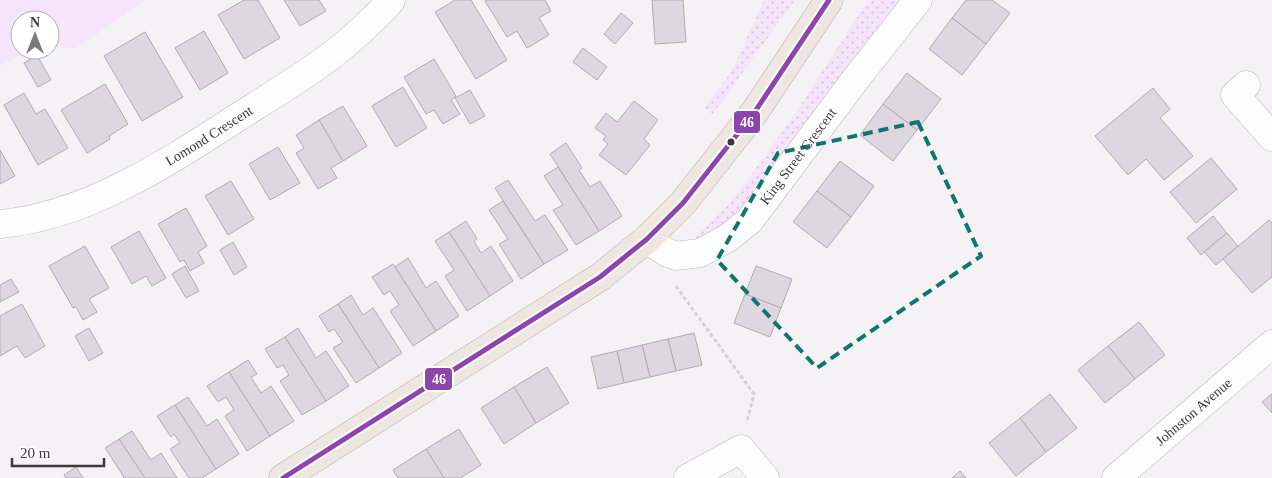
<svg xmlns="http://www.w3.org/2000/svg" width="1272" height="478" viewBox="0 0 1272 478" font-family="'Times New Roman',serif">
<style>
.grass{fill:url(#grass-dots)}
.green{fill:#f5e5fa}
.building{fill:#ded6e0;stroke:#b0adb1}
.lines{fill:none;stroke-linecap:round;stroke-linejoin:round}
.minor-casing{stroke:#bab7bb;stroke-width:29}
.major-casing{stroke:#bbaca3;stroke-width:29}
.path{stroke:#d3d3d3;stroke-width:3;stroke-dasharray:4 2.5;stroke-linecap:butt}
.minor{stroke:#fefdfe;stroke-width:28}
.major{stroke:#eee6e1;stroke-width:28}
.bus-1-casing{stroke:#fff;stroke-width:9}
.bus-1{stroke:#8e44ad;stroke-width:5}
.marked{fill:none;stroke:#0f766e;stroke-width:4;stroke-dasharray:10 6;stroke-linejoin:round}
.bus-dot{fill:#3d3a3e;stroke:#fff;stroke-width:2}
.labels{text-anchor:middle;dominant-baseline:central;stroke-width:4;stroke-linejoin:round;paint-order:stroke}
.street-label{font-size:14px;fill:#3d3a3e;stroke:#fff}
.line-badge{stroke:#fff;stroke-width:2}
.badge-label{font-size:14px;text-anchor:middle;font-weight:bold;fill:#fff}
</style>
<defs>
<pattern id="grass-dots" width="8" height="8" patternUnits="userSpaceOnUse" patternTransform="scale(1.25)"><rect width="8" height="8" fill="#f5e5fa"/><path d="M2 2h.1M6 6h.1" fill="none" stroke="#d3c5d7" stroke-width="1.8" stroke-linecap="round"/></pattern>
</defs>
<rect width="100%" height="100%" fill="#f5f2f6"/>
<!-- grass -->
<g class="grass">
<polygon points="764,0 795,0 713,114 704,108 732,71"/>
<polygon points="868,0 908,0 759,193 726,225 702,240 694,240 735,197 795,114"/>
</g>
<!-- green -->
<polygon class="green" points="0,0 146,0 75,49 50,44 50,20 20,20 20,50 28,50 0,66"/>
<!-- building -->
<g class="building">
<polygon points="244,0 258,0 280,38 244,59 218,15"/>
<polygon points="284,0 319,0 326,11 300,26"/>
<polygon points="455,0 471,0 507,60 476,79 435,12"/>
<polygon points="487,0 545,0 551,11 539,18 549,35 527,48 517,31 507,37 485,1"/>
<polygon points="652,0 683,0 686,42 655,44"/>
<polygon points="966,0 992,0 1010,13 986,44 952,18"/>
<polygon points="621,13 633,23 615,44 604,34"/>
<polygon points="952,18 986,44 962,75 929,49"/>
<polygon points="204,31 228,73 200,90 175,48"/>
<polygon points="145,32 183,97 142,121 104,56"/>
<polygon points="583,48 607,67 597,80 573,62"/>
<polygon points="37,55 51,80 38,87 24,63"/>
<polygon points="434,59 456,96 451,100 460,114 443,124 434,110 426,114 404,77"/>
<polygon points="907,73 941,99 917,130 883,104"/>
<polygon points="105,84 128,124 109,136 110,139 87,153 61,110"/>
<polygon points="403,87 427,128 396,147 372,106"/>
<polygon points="1153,88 1170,109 1160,118 1193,156 1164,180 1146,159 1128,175 1095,136"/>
<polygon points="470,90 485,116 470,124 455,98"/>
<polygon points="24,93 36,114 45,109 68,148 38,165 4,105"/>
<polygon points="634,101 658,120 644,139 650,145 626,175 599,155 608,144 603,140 606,136 595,128 606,113 617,122"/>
<polygon points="883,104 917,130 893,161 860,135"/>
<polygon points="343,106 367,146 343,161 319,120"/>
<polygon points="319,120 343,161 331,168 337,178 318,189 296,153 304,148 296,135"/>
<polygon points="566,143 582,168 579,170 590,187 600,181 622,216 599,231 550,154"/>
<polygon points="278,147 300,183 270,200 249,164"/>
<polygon points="0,150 15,176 0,184"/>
<polygon points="1211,158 1237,189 1196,223 1170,192"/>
<polygon points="840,161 874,186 851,217 817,191"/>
<polygon points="558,167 599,231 576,245 553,210 563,205 544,176"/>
<polygon points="508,180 535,221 545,215 568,250 544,264 495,188"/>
<polygon points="231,181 254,219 228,235 205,196"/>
<polygon points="817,191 851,217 827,248 793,222"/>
<polygon points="503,201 544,264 521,279 499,244 508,239 489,210"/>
<polygon points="186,208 207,246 198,252 204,263 190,271 184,260 180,262 158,224"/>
<polygon points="1213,216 1227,233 1201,255 1187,238"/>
<polygon points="1269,220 1272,223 1272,277 1252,293 1223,259"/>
<polygon points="466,221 477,239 474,241 481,253 491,246 513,281 490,296 449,232"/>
<polygon points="139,231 166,278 152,286 146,276 132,284 111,247"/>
<polygon points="449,232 490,296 467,311 445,276 454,270 435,241"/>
<polygon points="1227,233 1238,246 1216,265 1204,252"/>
<polygon points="233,242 247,267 234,275 220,250"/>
<polygon points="85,246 109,288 89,299 97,312 83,320 76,307 73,308 49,266"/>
<polygon points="408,258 426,288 436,281 459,316 436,331 395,267"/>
<polygon points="393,264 436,331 413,346 390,311 399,305 390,291 384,295 372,277"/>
<polygon points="185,266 199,291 186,298 172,274"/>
<polygon points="756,266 792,279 781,308 745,294"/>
<polygon points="11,279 19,292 0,302 0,285"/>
<polygon points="745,294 781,308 770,337 734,323"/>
<polygon points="351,295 363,315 373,308 402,353 379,368 338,304"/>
<polygon points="22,304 45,346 25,358 17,346 0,356 0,316"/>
<polygon points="338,304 379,368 356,383 333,348 343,342 334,329 329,332 319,316"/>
<polygon points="1139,322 1165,355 1135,379 1108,346"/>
<polygon points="89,328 103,353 89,361 75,336"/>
<polygon points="298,328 316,358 326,351 349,386 326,401 285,337"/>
<polygon points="694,333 702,365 676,371 668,339"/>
<polygon points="285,337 326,401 302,415 280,381 289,375 283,365 277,368 265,349"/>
<polygon points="668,339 676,371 650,377 642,345"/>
<polygon points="642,345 650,377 624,383 617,351"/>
<polygon points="1108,346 1135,379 1105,403 1078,370"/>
<polygon points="617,351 624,383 598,389 591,357"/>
<polygon points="248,360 257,374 251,377 261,393 271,386 294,421 270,436 229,372"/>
<polygon points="547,367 569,403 536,423 514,387"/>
<polygon points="229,372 270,436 247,451 225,416 234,410 226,397 218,402 207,386"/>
<polygon points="514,387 536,423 504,444 481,408"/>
<polygon points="1050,394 1077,428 1046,452 1020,418"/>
<polygon points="1272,394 1272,413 1262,402"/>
<polygon points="188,397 207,426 217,419 239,454 216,469 175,405"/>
<polygon points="175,405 216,469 202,478 189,478 170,449 180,443 174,434 171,437 157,416"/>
<polygon points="1020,418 1046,452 1016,476 989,443"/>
<polygon points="459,429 481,465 460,478 444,478 426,449"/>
<polygon points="132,431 151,460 161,453 177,478 145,478 119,439"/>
<polygon points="119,439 145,478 123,478 124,477 105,448"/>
<polygon points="426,449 444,478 398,478 393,470"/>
<polygon points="76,467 83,478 66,478 64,475"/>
<polygon points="960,471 966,478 952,478"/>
</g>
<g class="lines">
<!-- minor casing -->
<g class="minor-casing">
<g id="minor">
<polyline points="1246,85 1235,95 1272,137"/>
<path id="s1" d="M0,224C93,216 180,154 257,105C297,80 339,54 373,19C379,13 386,7 391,0"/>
<path id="s2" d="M647,239L666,252L676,256L700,253L728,238L750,220L855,80L918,0"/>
<polyline points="688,478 741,449 765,478"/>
<path id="s3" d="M1116,478L1272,344"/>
</g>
</g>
<!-- major casing -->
<g class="major-casing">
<polyline id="major" points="283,478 600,277 647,239 683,203 754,113 829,0"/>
</g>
<!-- path -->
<polyline class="path" points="676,286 754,394 747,421"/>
<!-- minor -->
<use href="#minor" class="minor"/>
<!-- major -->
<use href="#major" class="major"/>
<!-- bus-1 casing -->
<g class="bus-1-casing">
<polyline id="bus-1" points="283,478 600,277 647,239 683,203 754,113 829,0"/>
</g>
<!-- bus-1 -->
<use href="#bus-1" class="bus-1"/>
</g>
<!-- marked area -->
<path class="marked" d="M918,122L981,256L817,368L717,260L778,153Z"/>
<!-- markers -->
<circle class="bus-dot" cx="731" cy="142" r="4.5"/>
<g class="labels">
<!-- street labels -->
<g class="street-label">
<text stroke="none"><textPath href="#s1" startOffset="229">Lomond Crescent</textPath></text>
<text stroke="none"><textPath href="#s2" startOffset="198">King Street Crescent</textPath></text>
<text stroke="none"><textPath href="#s3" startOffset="102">Johnston Avenue</textPath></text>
</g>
</g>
<g class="line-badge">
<rect x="733" y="110" width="28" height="24" rx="5" fill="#8e44ad"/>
<rect x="424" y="367" width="29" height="24" rx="5" fill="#8e44ad"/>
</g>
<g class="badge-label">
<text x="747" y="127">46</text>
<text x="439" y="384">46</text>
</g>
<!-- north arrow -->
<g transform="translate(35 35)"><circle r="24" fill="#ffffff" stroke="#b1b0b2"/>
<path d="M0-4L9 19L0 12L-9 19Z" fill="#7d7a7e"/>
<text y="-8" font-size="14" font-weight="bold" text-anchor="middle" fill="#3d3a3e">N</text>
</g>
<!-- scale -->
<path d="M12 458v8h92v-8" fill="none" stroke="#3d3a3e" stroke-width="2.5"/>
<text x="20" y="458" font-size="15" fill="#3d3a3e" stroke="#ffffff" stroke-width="4" paint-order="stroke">20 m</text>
</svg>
